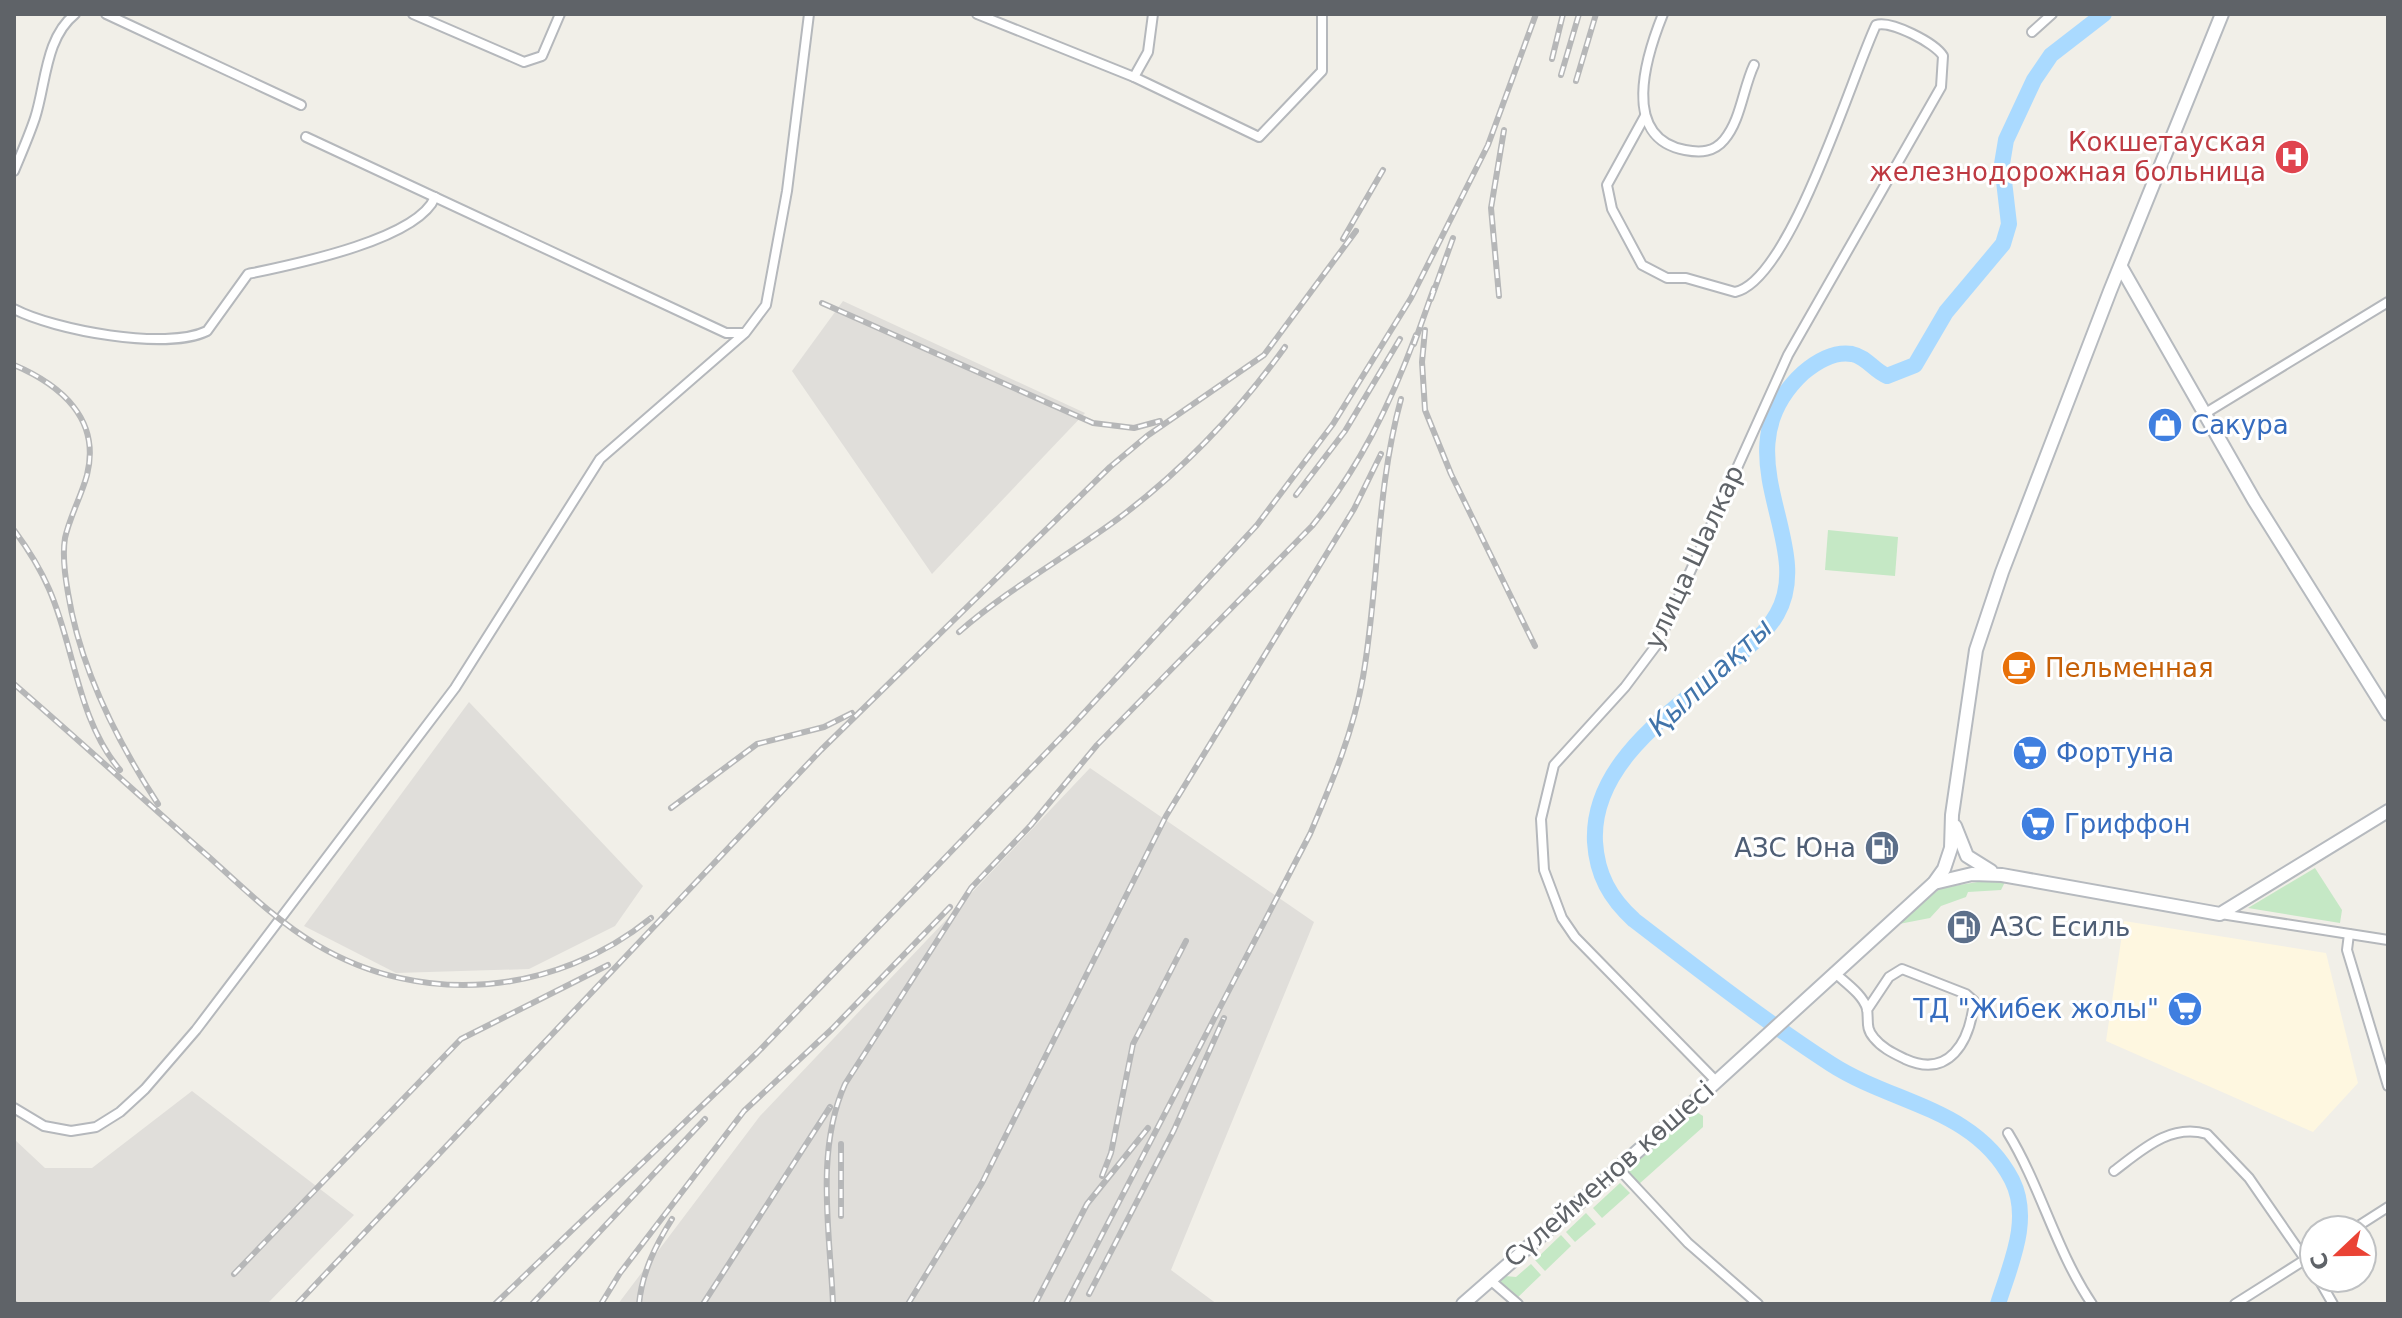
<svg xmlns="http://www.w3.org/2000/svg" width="2402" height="1318" viewBox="0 0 2402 1318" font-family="'DejaVu Sans',sans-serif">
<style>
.commercial{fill:#fef7e0}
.industrial{fill:#e0deda}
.green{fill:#c5e8c5}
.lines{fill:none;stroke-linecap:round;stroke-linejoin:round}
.river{stroke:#aadaff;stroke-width:16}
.street-casing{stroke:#b5b8bc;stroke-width:12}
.secondary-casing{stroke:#b6babf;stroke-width:16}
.street{stroke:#fff;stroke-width:8}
.secondary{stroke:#fff;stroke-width:12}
.rail-casing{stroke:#b6b7b8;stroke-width:6}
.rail{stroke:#fff;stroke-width:3;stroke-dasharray:9;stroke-linecap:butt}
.labels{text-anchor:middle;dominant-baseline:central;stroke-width:6;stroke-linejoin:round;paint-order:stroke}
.health-label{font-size:26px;fill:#be3a42;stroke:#fff;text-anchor:end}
.shop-label{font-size:26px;fill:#366cbe;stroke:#fff;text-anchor:start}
.street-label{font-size:26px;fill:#5f6368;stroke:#fff}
.food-label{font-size:26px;fill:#c56008;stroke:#fff;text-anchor:start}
.service-label{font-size:26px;fill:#4e5e75;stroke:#fff;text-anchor:end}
.water-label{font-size:28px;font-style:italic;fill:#4174aa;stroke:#fff}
</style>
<rect width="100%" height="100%" fill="#f1efe8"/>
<!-- commercial -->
<polygon class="commercial" points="2124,921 2326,953 2358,1083 2313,1132 2106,1041"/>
<!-- industrial -->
<g class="industrial">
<polygon points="843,301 1085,413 932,574 792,371"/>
<polygon points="469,702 643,886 615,926 529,969 396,973 304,926"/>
<polygon points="1090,768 1314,922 1171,1270 1217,1304 618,1304 760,1116"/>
<polygon points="192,1091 354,1215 267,1304 14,1304 14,1139 45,1168 92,1168"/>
</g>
<!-- green -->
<g class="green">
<polygon points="1828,530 1898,537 1895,576 1825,570"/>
<polygon points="2315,868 2342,910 2340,923 2248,908"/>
<polygon points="1990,880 2005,882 2001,890 1968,892 1966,897 1941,906 1930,918 1899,924 1898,921 1941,888"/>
<polygon points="1695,1111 1703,1116 1703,1127 1639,1184 1627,1171"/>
<polygon points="1620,1183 1630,1193 1602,1218 1593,1208"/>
<polygon points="1586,1213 1596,1224 1575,1242 1566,1232"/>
<polygon points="1561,1235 1571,1246 1545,1271 1535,1260"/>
<polygon points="1531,1264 1541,1275 1515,1300 1498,1282 1505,1276 1516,1277"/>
</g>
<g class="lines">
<!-- river -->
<path class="river" d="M1998,1304C2010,1265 2032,1220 2012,1180C1975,1108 1893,1104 1831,1064C1763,1020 1698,969 1634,920C1610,898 1597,875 1595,842C1591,763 1673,711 1727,665C1745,650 1765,635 1777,614C1818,542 1717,453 1803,373C1816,362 1834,351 1852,354C1867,357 1874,371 1887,376L1915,365L1946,312L2003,244L2009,224L2002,164L2006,140L2034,80L2051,55L2104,14"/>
<!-- street casing -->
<g class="street-casing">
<g id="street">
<polyline points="106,14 301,105"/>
<polyline points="413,14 524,62 542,56 560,14"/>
<polyline points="977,14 1134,77 1259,137 1322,71 1322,14"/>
<path d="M1663,14C1646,56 1620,138 1685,150C1701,153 1714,152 1724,140C1741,120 1743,88 1754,65"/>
<polyline points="2032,32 2052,14"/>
<polyline points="1134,77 1148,52 1153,14"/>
<path d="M1645,116L1607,185L1612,209L1642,265L1667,278H1686L1735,292C1790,281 1851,78 1876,25C1891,20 1935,43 1943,56L1941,87L1788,355L1658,643L1625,687L1554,765L1541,819L1544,870L1562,918L1575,937L1716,1081"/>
<polyline points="306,137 726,333 744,333"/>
<path d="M14,171C21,154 29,136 35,118C46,84 45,38 75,14"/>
<path d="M14,309C54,330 166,351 207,331L248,274C291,265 418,240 435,197"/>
<polyline points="2204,414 2388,302"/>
<polyline points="2221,914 2388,940"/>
<polyline points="2349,934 2347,950 2388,1086"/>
<path d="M1834,972C1844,982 1863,994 1867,1009C1869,1020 1865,1028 1874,1038C1882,1048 1893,1053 1905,1059C1949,1079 1970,1042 1974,1001L1966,994L1902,969L1889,977L1867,1010"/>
<polyline points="14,1108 44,1126 71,1131 96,1127 120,1112 145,1089 196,1030 455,688 600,459 745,333 766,305 787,191 809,14"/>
<path d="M2008,1133C2041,1187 2056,1251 2092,1304"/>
<polyline points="1618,1168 1688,1243 1758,1304"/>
<path d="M2114,1171C2142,1150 2170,1123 2207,1134L2249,1178L2314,1272"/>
<polyline points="2352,1230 2388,1207"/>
<polyline points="2318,1278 2333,1304"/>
<polyline points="1489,1279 1518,1304"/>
<polyline points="2235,1304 2314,1254"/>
</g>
</g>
<!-- secondary casing -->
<g class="secondary-casing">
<g id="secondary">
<polyline points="2121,267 2254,500 2388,714"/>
<polyline points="1955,826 1967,856 1991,871"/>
<polyline points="1934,883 1972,874 2002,875 2220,914 2388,811"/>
<polyline points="1463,1304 1695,1101 1934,883 1944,869 1951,848 1952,815 1976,650 2002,572 2110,291 2222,14"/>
</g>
</g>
<!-- street -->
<use href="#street" class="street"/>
<!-- secondary -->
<use href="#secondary" class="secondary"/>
<!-- rail casing -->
<g class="rail-casing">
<g id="rail">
<polyline points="1552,59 1563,14"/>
<polyline points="1561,75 1579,14"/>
<polyline points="1576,81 1596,14"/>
<polyline points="1343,239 1383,170"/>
<polyline points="1499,296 1491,208 1504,130"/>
<polyline points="1431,299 1453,238"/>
<polyline points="822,303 1093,423 1134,428 1160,421"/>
<polyline points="1425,330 1422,362 1425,410 1451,474 1535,646"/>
<polyline points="1414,344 1434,288"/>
<path d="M14,365C61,385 101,419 87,475C81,497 70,516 65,538C62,556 65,576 68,593C80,668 117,741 158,804"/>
<polyline points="1296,495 1345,431 1400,339"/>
<path d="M14,530C28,549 40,568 49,589C75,648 77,719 120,770"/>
<path d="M959,632C1008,589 1066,557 1119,518C1183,470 1238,412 1285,347"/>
<path d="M14,684C80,741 144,800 209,857C243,888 277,921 317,945C423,1008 556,995 651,918"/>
<polyline points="671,808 757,744 824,727 852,713"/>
<polyline points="1102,1176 1111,1153 1133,1044 1186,941"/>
<polyline points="841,1216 841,1144"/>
<polyline points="234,1274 461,1039 608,965"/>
<polyline points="1089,1294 1174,1130 1224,1018"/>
<polyline points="14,1304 15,1304"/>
<polyline points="297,1304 821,750 1110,467 1147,436 1264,355 1356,231"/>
<polyline points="495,1304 757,1053 1071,727 1257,525 1333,424 1411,298 1488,145 1536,14"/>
<polyline points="532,1304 705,1119"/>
<polyline points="601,1304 620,1273 744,1111 832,1029 950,907"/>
<path d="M639,1304C642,1273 655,1246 672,1219"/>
<polyline points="703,1304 830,1107"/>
<path d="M833,1304C830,1232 815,1151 845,1084L971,888L1031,825L1097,745L1312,526C1359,468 1390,405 1416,335"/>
<polyline points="908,1304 982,1183 1166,816 1354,509 1381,454"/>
<polyline points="1035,1304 1087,1204 1148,1128"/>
<path d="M1066,1304L1310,834C1332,782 1353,733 1363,677C1379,585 1376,490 1401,399"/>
</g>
</g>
<!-- rail -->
<use href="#rail" class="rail"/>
</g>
<!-- icons -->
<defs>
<g id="hospital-disc" transform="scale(1.8)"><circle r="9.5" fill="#e0444e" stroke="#fff"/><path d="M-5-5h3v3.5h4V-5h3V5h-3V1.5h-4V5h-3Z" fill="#fff"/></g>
<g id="shop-disc" transform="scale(1.8)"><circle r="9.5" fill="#3f7fe0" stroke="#fff"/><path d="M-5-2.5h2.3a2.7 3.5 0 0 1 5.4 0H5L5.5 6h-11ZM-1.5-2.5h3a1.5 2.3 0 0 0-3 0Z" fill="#fff"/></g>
<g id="cafe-disc" transform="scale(1.8)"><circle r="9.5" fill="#e8710a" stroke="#fff"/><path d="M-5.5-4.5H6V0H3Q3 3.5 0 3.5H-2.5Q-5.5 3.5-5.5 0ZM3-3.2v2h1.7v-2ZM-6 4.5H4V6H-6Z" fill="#fff"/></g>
<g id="supermarket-disc" transform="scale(1.8)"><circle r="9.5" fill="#3f7fe0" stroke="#fff"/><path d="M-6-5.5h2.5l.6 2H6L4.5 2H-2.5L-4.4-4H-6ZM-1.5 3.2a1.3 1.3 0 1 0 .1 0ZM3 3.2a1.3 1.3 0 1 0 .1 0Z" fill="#fff"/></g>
<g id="fuel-disc" transform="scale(1.8)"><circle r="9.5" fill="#5c6f8a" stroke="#fff"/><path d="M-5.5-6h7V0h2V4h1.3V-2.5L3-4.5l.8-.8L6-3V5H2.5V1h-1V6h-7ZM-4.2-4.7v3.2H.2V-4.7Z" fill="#fff"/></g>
</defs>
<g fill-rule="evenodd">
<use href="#hospital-disc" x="2292" y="157"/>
<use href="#shop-disc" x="2165" y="425"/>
<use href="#cafe-disc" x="2019" y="668"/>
<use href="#supermarket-disc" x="2030" y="753"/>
<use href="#supermarket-disc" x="2038" y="824"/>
<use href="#fuel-disc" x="1882" y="848"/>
<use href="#fuel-disc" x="1964" y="927"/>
<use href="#supermarket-disc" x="2185" y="1009"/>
</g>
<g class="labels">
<!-- health labels -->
<g class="health-label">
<text x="2266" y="142">Кокшетауская<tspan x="2266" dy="30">железнодорожная больница</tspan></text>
</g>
<!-- shop labels -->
<g class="shop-label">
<text x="2191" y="425">Сакура</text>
<text x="2056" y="753">Фортуна</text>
<text x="2064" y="824">Гриффон</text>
<text x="2159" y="1009" text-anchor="end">ТД "Жибек жолы"</text>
</g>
<!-- street labels -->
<g class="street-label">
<text transform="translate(1694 557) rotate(-65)">улица Шалкар</text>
<text transform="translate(1609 1174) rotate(-41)">Сүлейменов көшесі</text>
</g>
<!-- food labels -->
<g class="food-label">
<text x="2045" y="668">Пельменная</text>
</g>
<!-- service labels -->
<g class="service-label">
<text x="1856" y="848">АЗС Юна</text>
<text x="1990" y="927" text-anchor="start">АЗС Есиль</text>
</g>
<!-- water labels -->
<g class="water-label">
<text transform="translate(1710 677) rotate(-43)">Қылшақты</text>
</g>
</g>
<!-- border -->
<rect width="2402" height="1318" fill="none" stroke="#5f6368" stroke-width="32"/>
<!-- north arrow -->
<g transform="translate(2338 1254) rotate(248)"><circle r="38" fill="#ffffff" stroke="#bfc1c3" stroke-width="2"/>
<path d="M0-6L14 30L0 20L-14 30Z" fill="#ea4335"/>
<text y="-12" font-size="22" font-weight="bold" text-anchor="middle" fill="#5f6368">С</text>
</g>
</svg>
